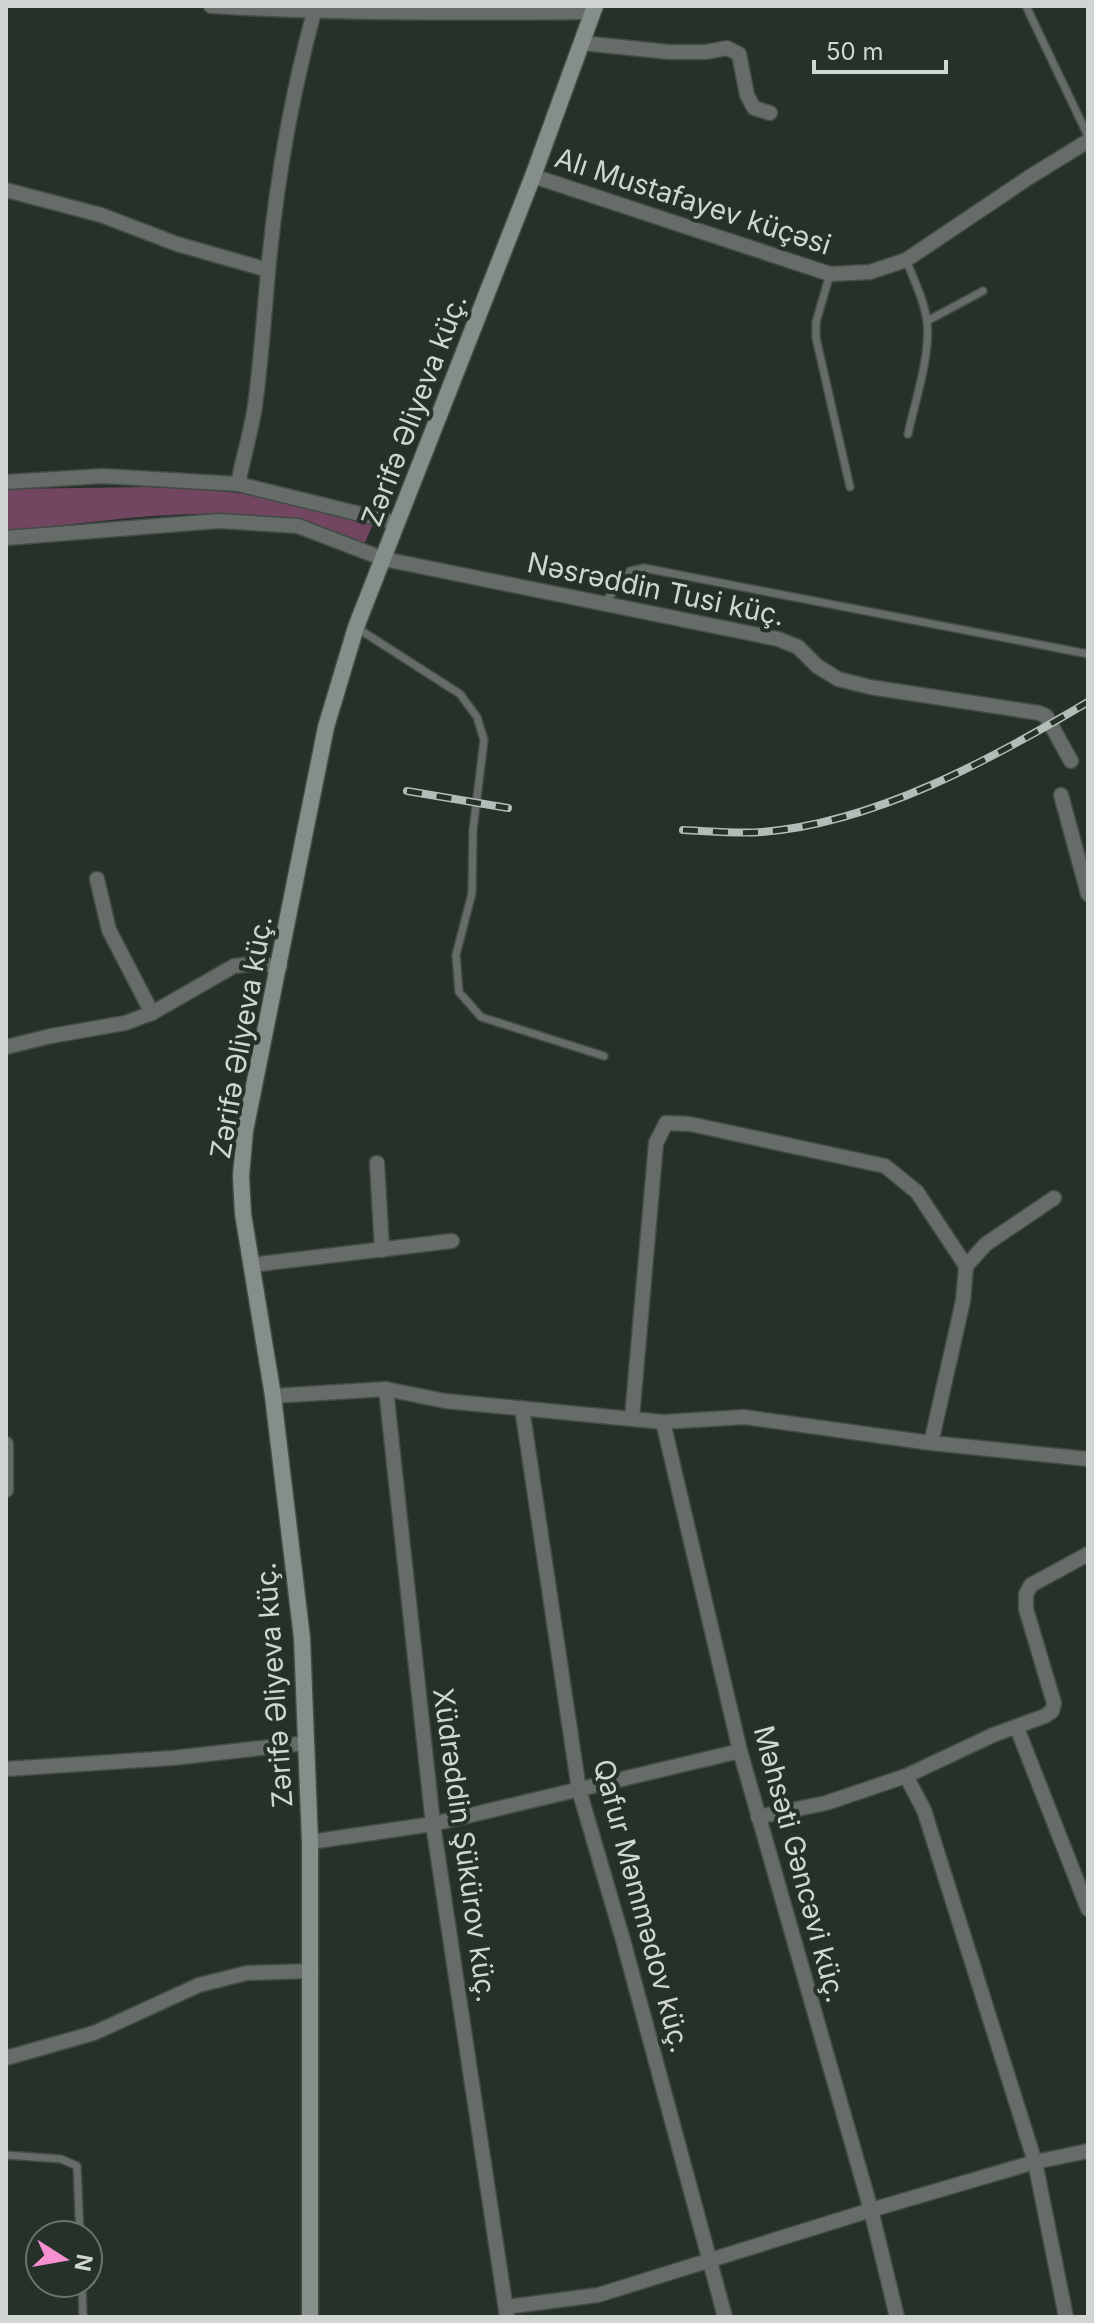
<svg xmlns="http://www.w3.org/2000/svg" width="1094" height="2323" viewBox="0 0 1094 2323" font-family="Inter,sans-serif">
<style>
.green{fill:#724561}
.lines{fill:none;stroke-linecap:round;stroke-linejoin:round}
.lane-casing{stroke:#414c45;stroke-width:10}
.street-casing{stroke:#414c45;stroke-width:17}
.secondary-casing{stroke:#414c45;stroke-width:19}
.lane{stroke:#666c68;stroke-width:7}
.street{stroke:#666c68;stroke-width:14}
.secondary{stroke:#858e88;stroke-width:16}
.rail-casing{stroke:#b4bcb7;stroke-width:8}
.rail{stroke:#26312a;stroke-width:5;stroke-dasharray:15;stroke-linecap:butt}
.labels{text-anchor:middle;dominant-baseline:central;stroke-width:8;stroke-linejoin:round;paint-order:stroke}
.street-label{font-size:28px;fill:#d0d7d2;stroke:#26312a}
</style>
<rect width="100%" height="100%" fill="#26312a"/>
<!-- green -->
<path class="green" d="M149,487C186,489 223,490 259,496C298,503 334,517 373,524L363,547C267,490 113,521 6,532V489Z"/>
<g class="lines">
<!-- lane casing -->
<g class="lane-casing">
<g id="lane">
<polyline points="1026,6 1088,136"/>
<path d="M906,260C914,280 924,300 927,321C931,355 915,401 908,434"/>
<polyline points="830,274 816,322 816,338 850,487"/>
<polyline points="927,321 983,291"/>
<polyline points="605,602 630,571 644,568 1088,654"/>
<polyline points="357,628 460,694 477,717 484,740 473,830 472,893 456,955 459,992 481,1017 604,1056"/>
<polyline points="6,2155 61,2159 77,2166 80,2235"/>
<polyline points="82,2283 83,2317"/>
</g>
</g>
<!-- street casing -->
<g class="street-casing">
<g id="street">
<path d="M211,6C338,14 465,13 593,12"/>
<polyline points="582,43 669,52 706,52 727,48 739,54 747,95 754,108 770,113"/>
<polyline points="533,176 830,274 870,272 906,260 1028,178 1088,141"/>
<polyline points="6,190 101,215 177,244 268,270"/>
<polyline points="6,482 103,476 238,484 397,523"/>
<path d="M238,484C243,458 251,432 255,406C261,361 264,317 268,272C276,185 291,97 314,12"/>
<polyline points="6,538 219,521 298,526 384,559 778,639 798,647 817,666 838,679 870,687 1039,713 1046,716 1071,761"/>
<polyline points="1061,795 1088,894"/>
<polyline points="97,879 109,930 152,1013"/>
<polyline points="6,1047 51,1036 125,1023 152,1013 234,966 251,964 280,966"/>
<polyline points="377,1163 382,1250"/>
<polyline points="251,1265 452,1241"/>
<polyline points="966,1266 986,1244 1054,1198"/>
<polyline points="386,1389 433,1824 507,2317"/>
<polyline points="273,1396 386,1389 445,1401 663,1422 744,1417 931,1443 1088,1459"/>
<polyline points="522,1408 579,1790 623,1940 725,2317"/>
<polyline points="632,1418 656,1143 666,1123 690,1124 885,1166 917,1192 966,1266 963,1301 931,1443"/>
<polyline points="663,1422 740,1751 871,2210 897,2317"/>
<polyline points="6,1444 6,1490"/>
<polyline points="1017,1728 1088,1909"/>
<polyline points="6,1769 172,1758 306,1743"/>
<polyline points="906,1776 924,1810 1035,2162 1066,2317"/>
<polyline points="758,1817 826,1803 906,1776 993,1735 1045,1716 1052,1711 1054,1703 1026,1609 1026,1594 1031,1585 1088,1554"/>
<polyline points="310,1842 433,1824 740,1751"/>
<polyline points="6,2058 94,2033 199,1985 247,1973 311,1971"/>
<polyline points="506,2307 598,2295 871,2210 1035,2162 1088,2151"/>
</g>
</g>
<!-- secondary casing -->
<g class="secondary-casing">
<polyline id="secondary" points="310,2317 310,1842 302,1638 273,1396 243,1214 241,1176 245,1131 326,727 356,627 533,176 595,6"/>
</g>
<!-- lane -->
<use href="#lane" class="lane"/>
<!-- street -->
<use href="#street" class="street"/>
<!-- secondary -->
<use href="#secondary" class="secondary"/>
<!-- rail casing -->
<g class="rail-casing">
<g id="rail">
<polyline points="407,791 508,808"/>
<path d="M683,830C709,831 736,834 762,832C875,823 992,759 1088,702"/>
</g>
</g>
<!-- rail -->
<use href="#rail" class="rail"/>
</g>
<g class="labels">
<!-- street labels -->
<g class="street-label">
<text transform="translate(693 201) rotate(18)">Alı Mustafayev küçəsi</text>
<text transform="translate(414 410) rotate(-69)">Zərifə Əliyeva küç.</text>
<text transform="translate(656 589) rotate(12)">Nəsrəddin Tusi küç.</text>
<text transform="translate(241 1037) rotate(-80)">Zərifə Əliyeva küç.</text>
<text transform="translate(274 1685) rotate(-94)">Zərifə Əliyeva küç.</text>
<text transform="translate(465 1845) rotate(82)">Xüdrəddin Şükürov küç.</text>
<text transform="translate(800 1864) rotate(75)">Məhsəti Gəncəvi küç.</text>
<text transform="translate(642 1906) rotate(75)">Qafur Məmmədov küç.</text>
</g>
</g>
<!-- border -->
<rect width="1094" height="2323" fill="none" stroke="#d0d7d2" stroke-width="16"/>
<!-- north arrow -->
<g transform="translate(64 2259) rotate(101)"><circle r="38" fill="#26312a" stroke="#6a736d" stroke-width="2"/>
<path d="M0-6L14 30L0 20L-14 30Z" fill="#f690d0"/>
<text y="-12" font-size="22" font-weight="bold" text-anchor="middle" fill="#d0d7d2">N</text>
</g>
<!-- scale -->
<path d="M814 60v12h132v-12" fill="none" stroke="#d0d7d2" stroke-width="4"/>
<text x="826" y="60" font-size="24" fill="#d0d7d2" stroke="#26312a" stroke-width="6" paint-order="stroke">50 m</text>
</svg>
